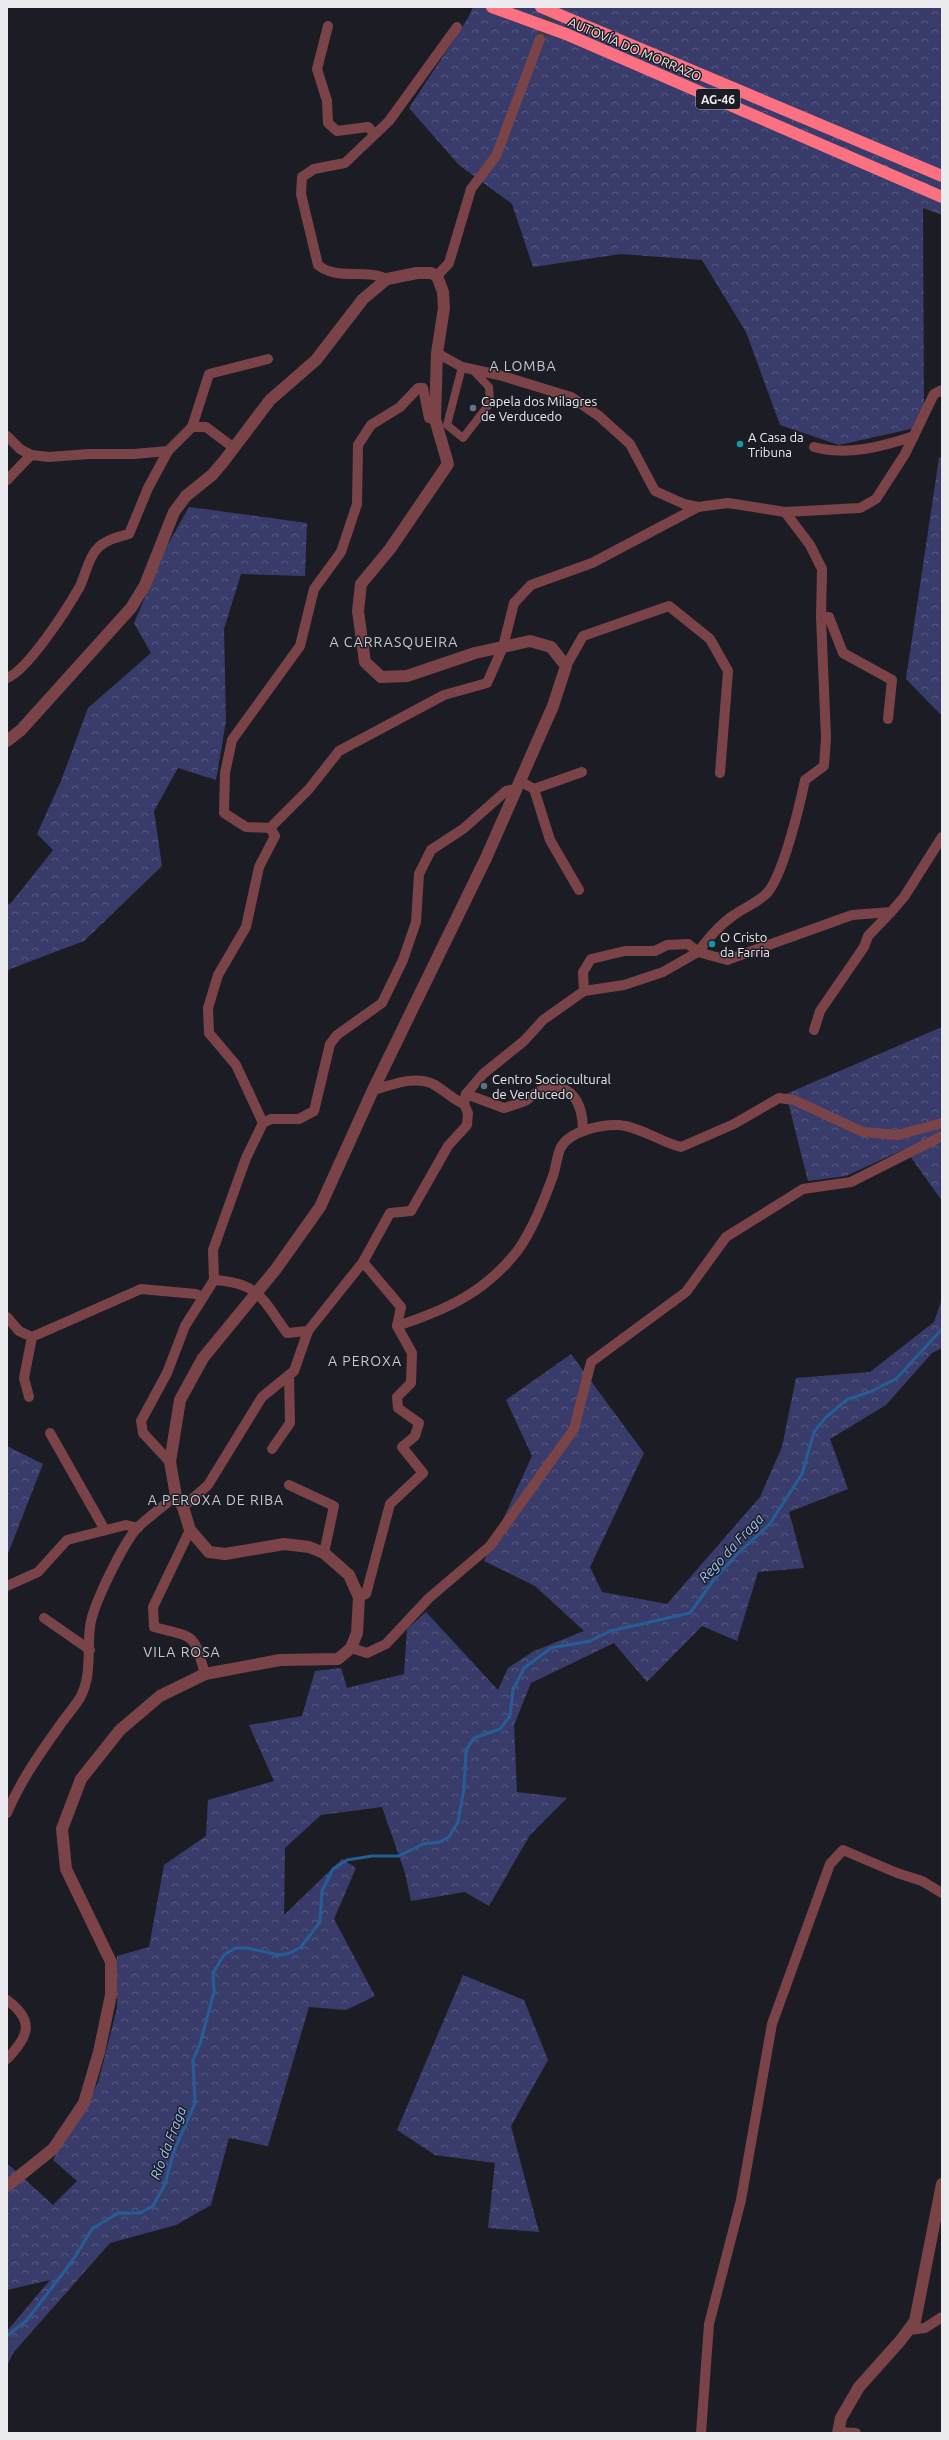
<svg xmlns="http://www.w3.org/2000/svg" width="949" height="2440" viewBox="0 0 949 2440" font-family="Ubuntu,sans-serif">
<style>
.forest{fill:url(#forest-crowns)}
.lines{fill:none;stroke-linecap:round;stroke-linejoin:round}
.stream{stroke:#255d96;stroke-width:3}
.minor-tunnel{stroke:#3b3c42;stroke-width:10;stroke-dasharray:10 5;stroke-linecap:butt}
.pedestrian{stroke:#7a4348;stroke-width:8}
.minor{stroke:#7a4348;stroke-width:10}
.tertiary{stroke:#7a4348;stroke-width:12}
.motorway{stroke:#fb7182;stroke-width:12}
.worship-dot{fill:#6b7280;stroke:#1c1d24;stroke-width:1.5}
.culture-dot{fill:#0f9aa8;stroke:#1c1d24;stroke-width:1.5}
.service-dot{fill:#5c6f8a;stroke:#1c1d24;stroke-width:1.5}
.labels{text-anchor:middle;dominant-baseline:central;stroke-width:3;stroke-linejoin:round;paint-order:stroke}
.shield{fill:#1c1d24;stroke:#acacb2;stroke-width:1}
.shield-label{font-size:12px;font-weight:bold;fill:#eaeaef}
.street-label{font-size:13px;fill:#eaeaef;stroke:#1c1d24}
.poi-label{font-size:13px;fill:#eaeaef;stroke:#1c1d24;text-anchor:start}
.neighbourhood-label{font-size:14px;letter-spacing:1px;fill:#c7c9d2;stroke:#1c1d24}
.water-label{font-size:14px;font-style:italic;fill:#98c4f5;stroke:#1c1d24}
</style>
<defs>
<pattern id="forest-crowns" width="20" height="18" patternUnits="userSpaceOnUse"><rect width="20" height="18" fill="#393c6a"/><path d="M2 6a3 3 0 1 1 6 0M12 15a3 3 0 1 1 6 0" fill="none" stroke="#565880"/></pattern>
</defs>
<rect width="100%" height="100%" fill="#1c1d24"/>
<!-- forest -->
<g class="forest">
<polygon points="473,7 942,7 942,215 923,208 924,426 839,445 780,425 746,332 702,260 621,254 533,267 512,204 459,165 409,108 468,18"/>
<polygon points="942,456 942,716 906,679 939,458"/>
<polygon points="189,507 307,523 305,576 241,574 224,629 226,721 216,780 178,768 154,811 162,866 84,941 10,969 7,972 7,905 11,903 53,850 37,834 61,781 88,708 151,653 134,623 167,546"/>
<polygon points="942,1027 942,1201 905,1149 846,1176 808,1181 786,1094"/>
<polygon points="942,1299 942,1348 932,1353 886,1405 830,1439 848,1489 789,1512 804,1568 758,1572 737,1641 702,1626 647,1682 614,1643 531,1683 514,1725 517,1792 567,1798 530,1835 489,1906 465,1892 411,1901 405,1873 382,1807 321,1815 285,1848 284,1915 342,1859 356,1868 334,1919 375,1996 346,2010 309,2007 268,2146 229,2138 211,2205 176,2225 110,2243 13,2353 7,2366 7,2331 50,2280 7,2290 7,2166 9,2165 53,2205 77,2181 53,2160 98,2083 117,2008 117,1956 149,1947 164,1865 206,1836 208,1800 274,1781 249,1725 302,1716 315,1671 341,1668 347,1688 404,1674 407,1629 426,1612 498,1690 508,1668 534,1651 584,1631 535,1586 484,1561 532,1456 506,1400 571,1354 644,1453 590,1567 602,1592 667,1604 760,1497 782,1447 796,1378 870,1372 934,1322"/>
<polygon points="7,1446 43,1464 7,1556"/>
<polygon points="463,1975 524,2000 548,2060 511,2126 539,2232 488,2228 495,2163 435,2155 397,2130"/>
</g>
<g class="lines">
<!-- stream -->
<polyline class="stream" points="7,2336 27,2320 73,2260 92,2229 118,2213 140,2213 153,2206 165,2184 174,2151 195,2103 193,2060 200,2044 214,1992 213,1973 224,1955 235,1948 247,1948 279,1955 290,1953 301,1947 320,1922 322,1891 333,1869 347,1860 372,1856 399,1856 423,1844 440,1842 449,1837 458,1822 464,1789 466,1750 474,1738 500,1729 510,1716 513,1690 524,1668 551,1648 590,1641 610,1631 690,1613 713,1581 737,1554 769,1525 802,1474 814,1432 826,1417 848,1399 870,1392 897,1378 942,1329"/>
<!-- minor-tunnel -->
<polyline class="minor-tunnel" points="540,39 553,7"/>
<!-- pedestrian -->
<polyline class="pedestrian" points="462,367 447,425 463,438 490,403 489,387 472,369"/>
<!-- minor -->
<g class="minor">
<polyline points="328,26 317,69 327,101 328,123 337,131 368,127 375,134"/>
<polyline points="437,276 449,263 471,189 496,156 540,39"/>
<path d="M387,279C365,268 337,281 318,265L301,194L302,177L314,169L345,163L389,121L457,27"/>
<polyline points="437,353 462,367 499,375 571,397 599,416 630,444 655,491 684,504 698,507"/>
<polyline points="192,427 209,374 268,359"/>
<polyline points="7,436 20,449 31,455 49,457 88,454 134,454 168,451 192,427 206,427 234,448"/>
<path d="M814,447C846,456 882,447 914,436"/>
<polyline points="7,480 31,455"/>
<polyline points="821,617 829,617 843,653 892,680 888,719"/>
<polyline points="566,666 583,636 669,606 710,639 728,671 720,773"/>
<path d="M7,678C28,670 67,609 79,588C85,577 88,558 97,549C105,540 118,537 129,534L148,488L168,451"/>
<polyline points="520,781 534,789 582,772"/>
<polyline points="534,789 550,840 579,890"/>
<polyline points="270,828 309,789 339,751 444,695 487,683 503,647 514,603 531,585 592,563 698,507 728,503 785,512 860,508 876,499 905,454 934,394 942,390"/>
<path d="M584,991L583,972L591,959L625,951H655L667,945L688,944L698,952C709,938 719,925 734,915C744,908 756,903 765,895C782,881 800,804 805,780L824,766L826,738L821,617L822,569L810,545L785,512"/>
<polyline points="814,1030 820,1011 864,947 868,936 891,912"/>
<path d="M373,1090C392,1085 414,1075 433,1084C444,1090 452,1099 464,1104"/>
<path d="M466,1094L504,1108C511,1106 518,1104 525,1101C530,1098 534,1093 540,1091C572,1079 583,1104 583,1131"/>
<polyline points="263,1123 236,1065 209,1033 208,1008 218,975 246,927 259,867 275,836 270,828 246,827 224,813 225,773 232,740 300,646 314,589 341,552 357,504 358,445 371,425 400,407 418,388 423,388 429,418 435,419"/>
<path d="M214,1280C260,1283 262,1299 287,1333L308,1331"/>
<polyline points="7,1317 19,1331 32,1337 141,1289 196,1294 203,1297"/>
<path d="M397,1326C446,1310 486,1292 518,1250C533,1229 544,1200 553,1176C556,1167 557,1155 561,1147C570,1131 602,1124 619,1125C641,1127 660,1142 681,1147L734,1124L779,1098L794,1100L863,1132L898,1135L942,1123"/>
<polyline points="29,1397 24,1378 32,1337"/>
<polyline points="50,1433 105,1530"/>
<polyline points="272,1449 290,1423 289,1375"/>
<polyline points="170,1462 143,1433 141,1421 167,1373 185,1326 214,1280 213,1250 246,1158 263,1123 271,1119 299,1119 314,1111 330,1044 337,1035 382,1003 403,960 416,922 419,874 431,850 463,829 506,791 516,789"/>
<polyline points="289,1485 334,1506 324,1553"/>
<polyline points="183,1507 208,1485 262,1397 294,1371 308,1331 363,1262 390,1213 411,1211 448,1146 467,1125 468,1113 464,1104 466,1094 483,1074 524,1041 543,1020 584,991 624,985 663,972 698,952 727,960 852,915 891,912 904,897 942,837"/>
<path d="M190,1530L153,1607L154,1627C196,1638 193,1632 205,1674"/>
<polyline points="7,1586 38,1572 67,1540 126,1525 138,1528"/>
<polyline points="359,1597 366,1594 390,1504 423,1473 402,1447 415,1436 419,1423 398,1408 397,1397 411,1383 412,1353 397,1326 401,1307 363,1262"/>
<polyline points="44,1618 90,1650"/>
<polyline points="351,1648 367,1653 386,1644 429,1598 490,1546 574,1429 591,1362 686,1292 726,1237 803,1189 851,1182 942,1136"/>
<path d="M7,1813C20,1782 38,1756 58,1728C65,1717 75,1707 81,1696C92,1674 87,1650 90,1627C92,1606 124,1542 138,1527C150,1516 163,1506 176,1496"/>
<path d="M7,2000C35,2021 29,2036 7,2059"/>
<polyline points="908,2330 925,2328 942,2317"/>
<polyline points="838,2432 856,2433"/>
<polyline points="701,2433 709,2324 741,2200 772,2024 830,1864 843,1850 897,1873 922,1881 942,1893"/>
</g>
<!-- tertiary -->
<g class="tertiary">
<polyline points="7,741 21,730 131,608 145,585 174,512 186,496 212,475 224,461 270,400 316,360 363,299 387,279 417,273 431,273 437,276 443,292 444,308 437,353 435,419 448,464 390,549 361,584 358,611 365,662 381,677 407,676 475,653 530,641 551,647 566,666 553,706 486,858 373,1090 320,1207 276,1269 203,1358 180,1400 170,1462 176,1496 183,1507 190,1530 209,1552 225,1554 284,1544 309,1547 324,1553 349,1575 359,1597 357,1633 351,1648 338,1659 280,1660 205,1674 160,1696 120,1730 81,1779 62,1829 66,1869 111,1962 111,1995 99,2052 84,2103 53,2149 7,2186"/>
<polyline points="838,2433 841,2418 859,2387 901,2340 915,2321 942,2184"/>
</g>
<!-- motorway -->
<g class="motorway">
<polyline points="492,7 566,34 942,197"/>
<polyline points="541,7 942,176"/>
</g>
</g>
<!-- markers -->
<circle class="worship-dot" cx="473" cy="408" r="4"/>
<g class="culture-dot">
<circle cx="740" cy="444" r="4"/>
<circle cx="712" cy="944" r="4"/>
</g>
<circle class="service-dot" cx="484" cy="1086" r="4"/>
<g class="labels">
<!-- shield labels -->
<rect class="shield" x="696" y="89" width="44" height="20" rx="3"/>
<g class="shield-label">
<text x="718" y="99">AG-46</text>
</g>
<!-- street labels -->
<g class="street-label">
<text transform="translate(635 49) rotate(23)">AUTOVÍA DO MORRAZO</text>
</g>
<!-- poi labels -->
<g class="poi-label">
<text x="481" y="401">Capela dos Milagres<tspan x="481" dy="15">de Verducedo</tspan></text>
<text x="748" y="437">A Casa da<tspan x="748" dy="15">Tribuna</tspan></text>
<text x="720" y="937">O Cristo<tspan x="720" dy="15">da Farria</tspan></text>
<text x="492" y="1079">Centro Sociocultural<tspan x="492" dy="15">de Verducedo</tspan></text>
</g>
<!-- neighbourhood labels -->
<g class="neighbourhood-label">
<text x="523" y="366">A LOMBA</text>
<text x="394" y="642">A CARRASQUEIRA</text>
<text x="365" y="1361">A PEROXA</text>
<text x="216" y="1500">A PEROXA DE RIBA</text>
<text x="182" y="1652">VILA ROSA</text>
</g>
<!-- water labels -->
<g class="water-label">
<text transform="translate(731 1548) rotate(-47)">Rego da Fraga</text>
<text transform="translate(168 2143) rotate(-69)">Río da Fraga</text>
</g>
</g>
<!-- border -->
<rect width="949" height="2440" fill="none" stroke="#eaeaef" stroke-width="16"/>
</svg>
